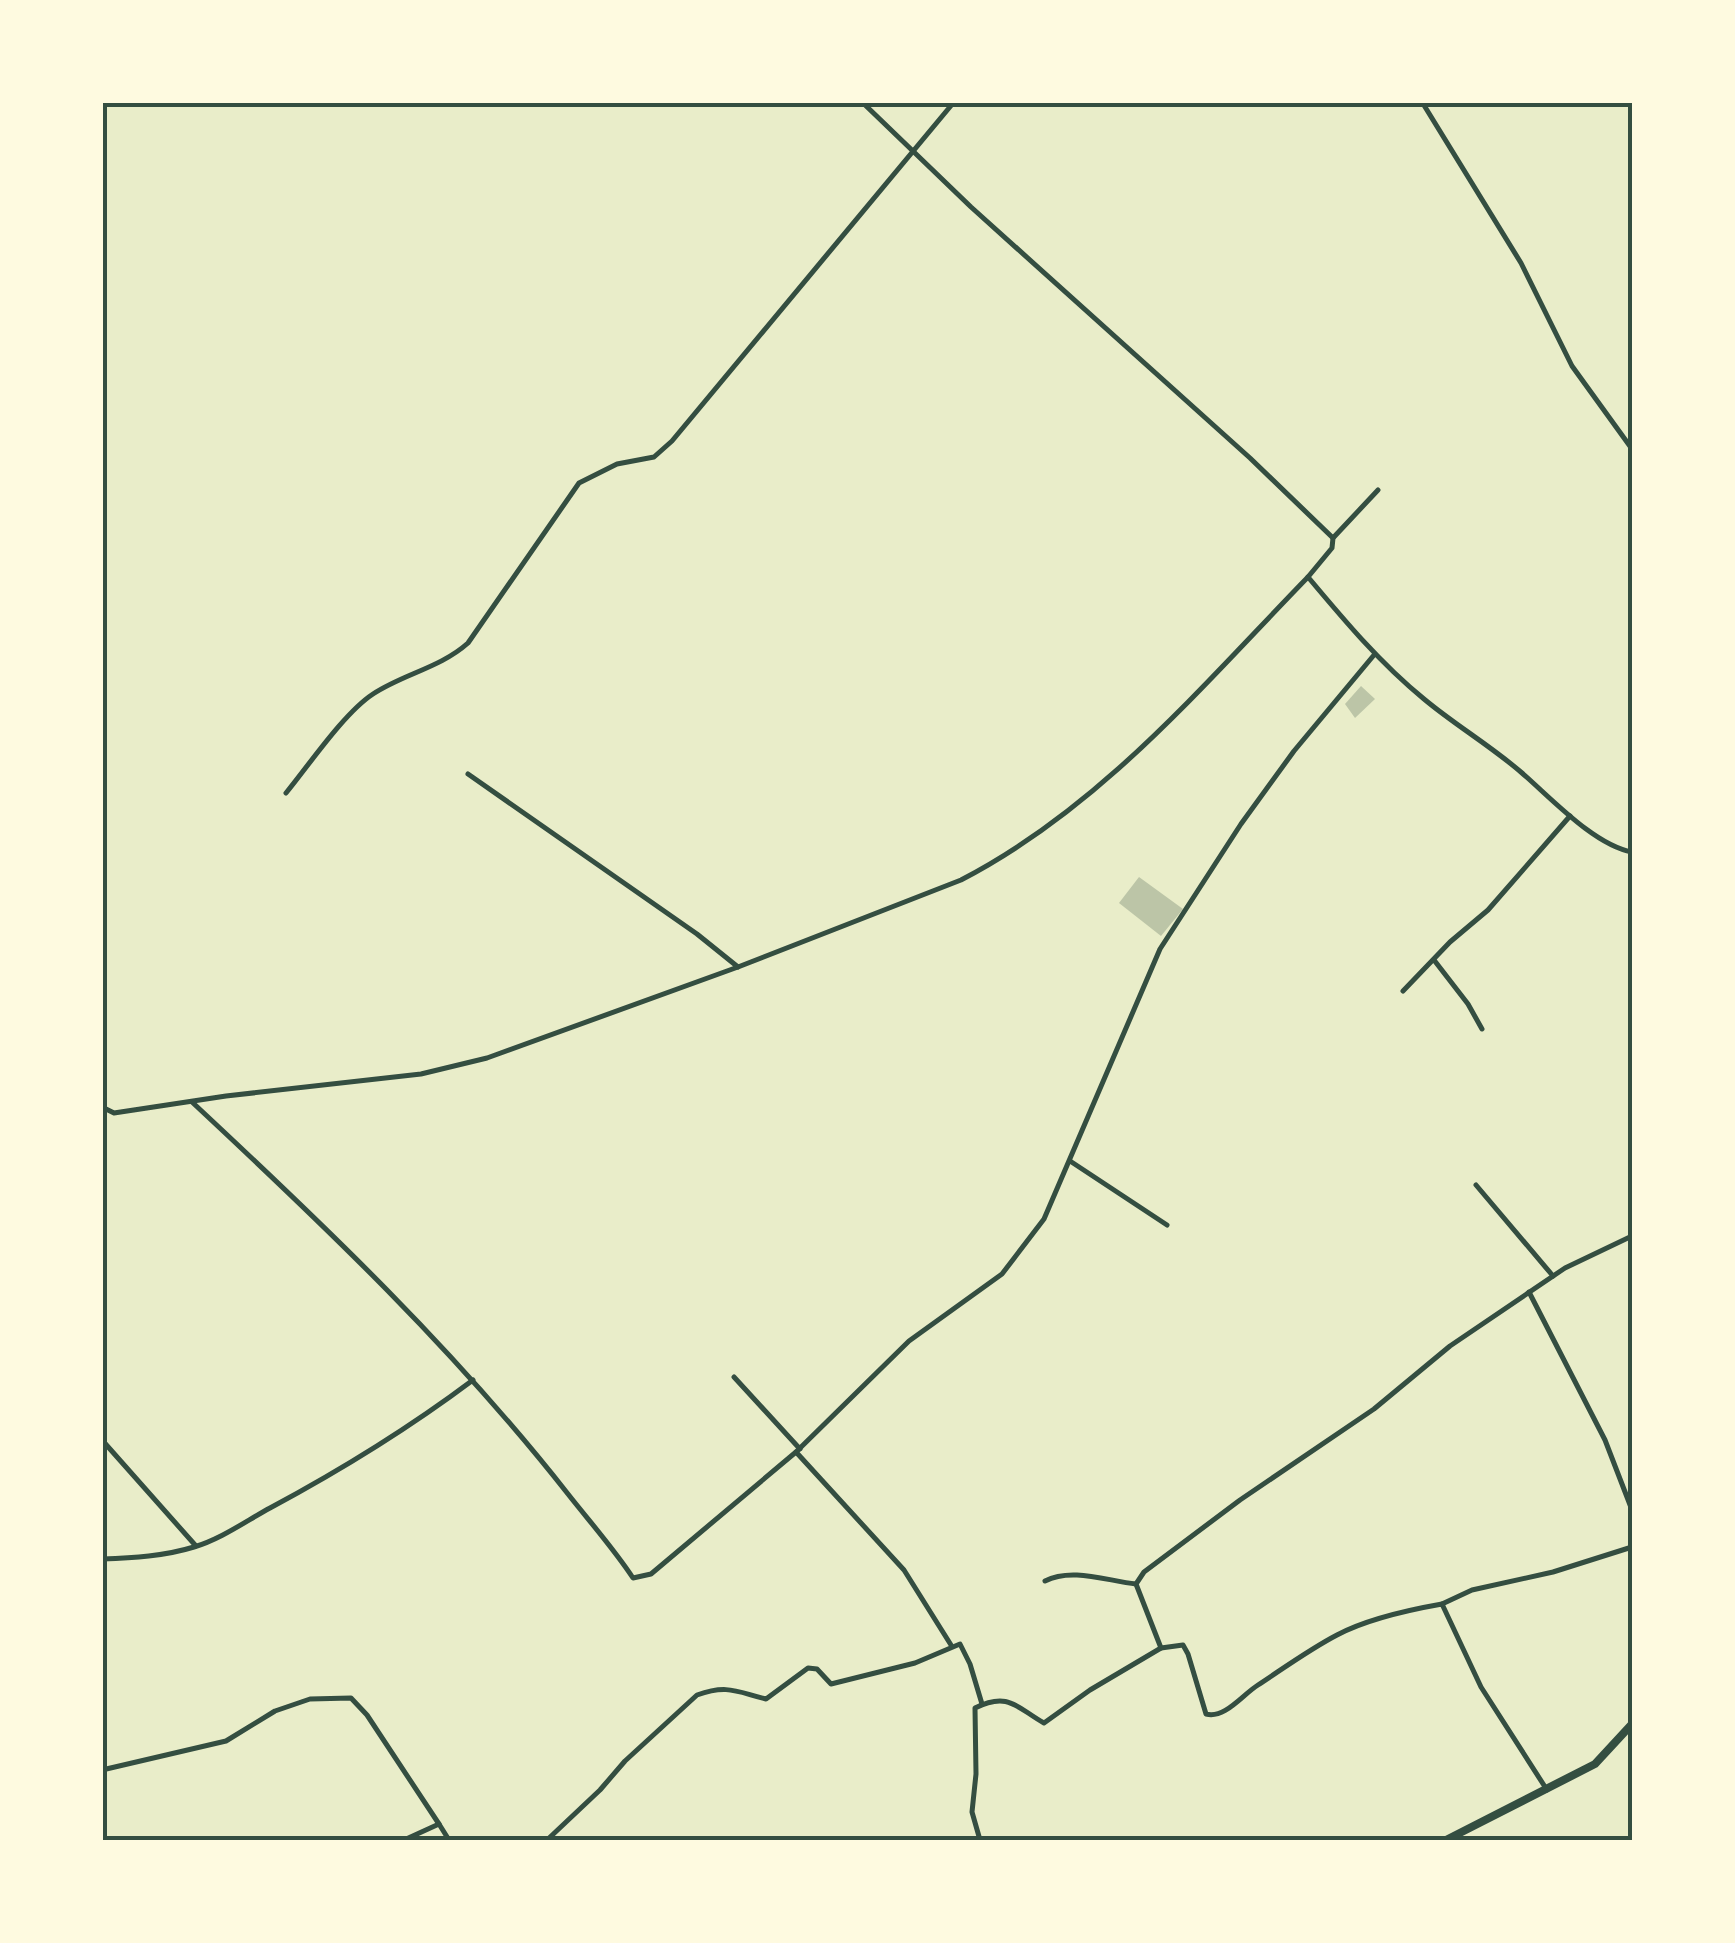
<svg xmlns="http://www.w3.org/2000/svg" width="1735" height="1943" viewBox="0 0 1735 1943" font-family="'Nunito Sans',sans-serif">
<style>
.building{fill:#bcc5a7}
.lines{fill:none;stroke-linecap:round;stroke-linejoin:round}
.minor{stroke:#344e41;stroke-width:5}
.primary{stroke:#344e41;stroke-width:8}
.neatline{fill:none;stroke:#344e41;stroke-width:4}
</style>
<rect width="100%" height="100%" fill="#e9edc9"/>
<!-- building -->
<g class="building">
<polygon points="1361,686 1375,699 1355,718 1345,704"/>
<polygon points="1139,877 1183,909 1161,936 1119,903"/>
</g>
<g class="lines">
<!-- minor -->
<g class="minor">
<polyline points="862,102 971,207 1250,458 1333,538"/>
<polyline points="1422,102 1521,263 1572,366 1632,449"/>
<path d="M1308,577C1344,620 1380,663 1424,699C1455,725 1491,746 1522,773C1551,798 1594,845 1632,852"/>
<polyline points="468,774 697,934 738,967"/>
<path d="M286,793C309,765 344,713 373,694C403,674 440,668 468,643L579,483L617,464L654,457L672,441L954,102"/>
<polyline points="1434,960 1468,1004 1482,1029"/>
<polyline points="1403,991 1450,942 1488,910 1570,816"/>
<path d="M192,1102C326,1227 454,1349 568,1494C590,1522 614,1549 633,1578L651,1574L796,1452L904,1570L951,1645"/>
<path d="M102,1107L114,1113L226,1096L421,1074L487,1058L738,967L961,880C1100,808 1200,688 1308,577L1332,548L1333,538L1378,490"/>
<polyline points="1070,1161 1167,1225"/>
<polyline points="1476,1185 1553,1276"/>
<polyline points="1529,1292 1605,1440 1632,1510"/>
<polyline points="734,1377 800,1449"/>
<polyline points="102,1440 196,1546"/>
<polyline points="796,1452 909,1341 1002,1274 1044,1219 1160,949 1241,824 1294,751 1374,655"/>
<path d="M102,1559C133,1558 165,1556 194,1547C221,1539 246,1521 270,1508C341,1470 409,1428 473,1380"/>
<path d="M1045,1581C1072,1567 1107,1581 1136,1584"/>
<polyline points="1442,1604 1472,1590 1553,1572 1632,1547"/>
<polyline points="102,1770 226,1741 275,1711 310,1699 351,1698 367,1715 439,1824"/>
<path d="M1547,1790L1481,1687L1442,1604C1408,1610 1367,1619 1337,1635C1310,1649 1284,1668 1258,1685C1242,1695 1225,1719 1206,1714L1188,1654L1183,1645L1161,1648L1136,1584L1144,1572L1240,1500L1374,1409L1450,1346L1565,1268L1632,1236"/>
<polyline points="404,1840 439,1824 449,1840"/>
<path d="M547,1840L600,1790L625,1761L697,1695C728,1684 737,1692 766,1699L808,1668L817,1669L831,1684L915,1663L960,1644L970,1664L982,1704"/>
<path d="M980,1840L972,1812L976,1774L975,1708C1009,1691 1017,1708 1044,1723L1090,1690L1161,1648"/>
</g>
<!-- primary -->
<polyline class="primary" points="1446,1840 1595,1764 1632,1724"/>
</g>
<!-- border -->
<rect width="1735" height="1943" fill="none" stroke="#fefae0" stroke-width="210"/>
<rect x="105" y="105" width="1525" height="1733" class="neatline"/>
</svg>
